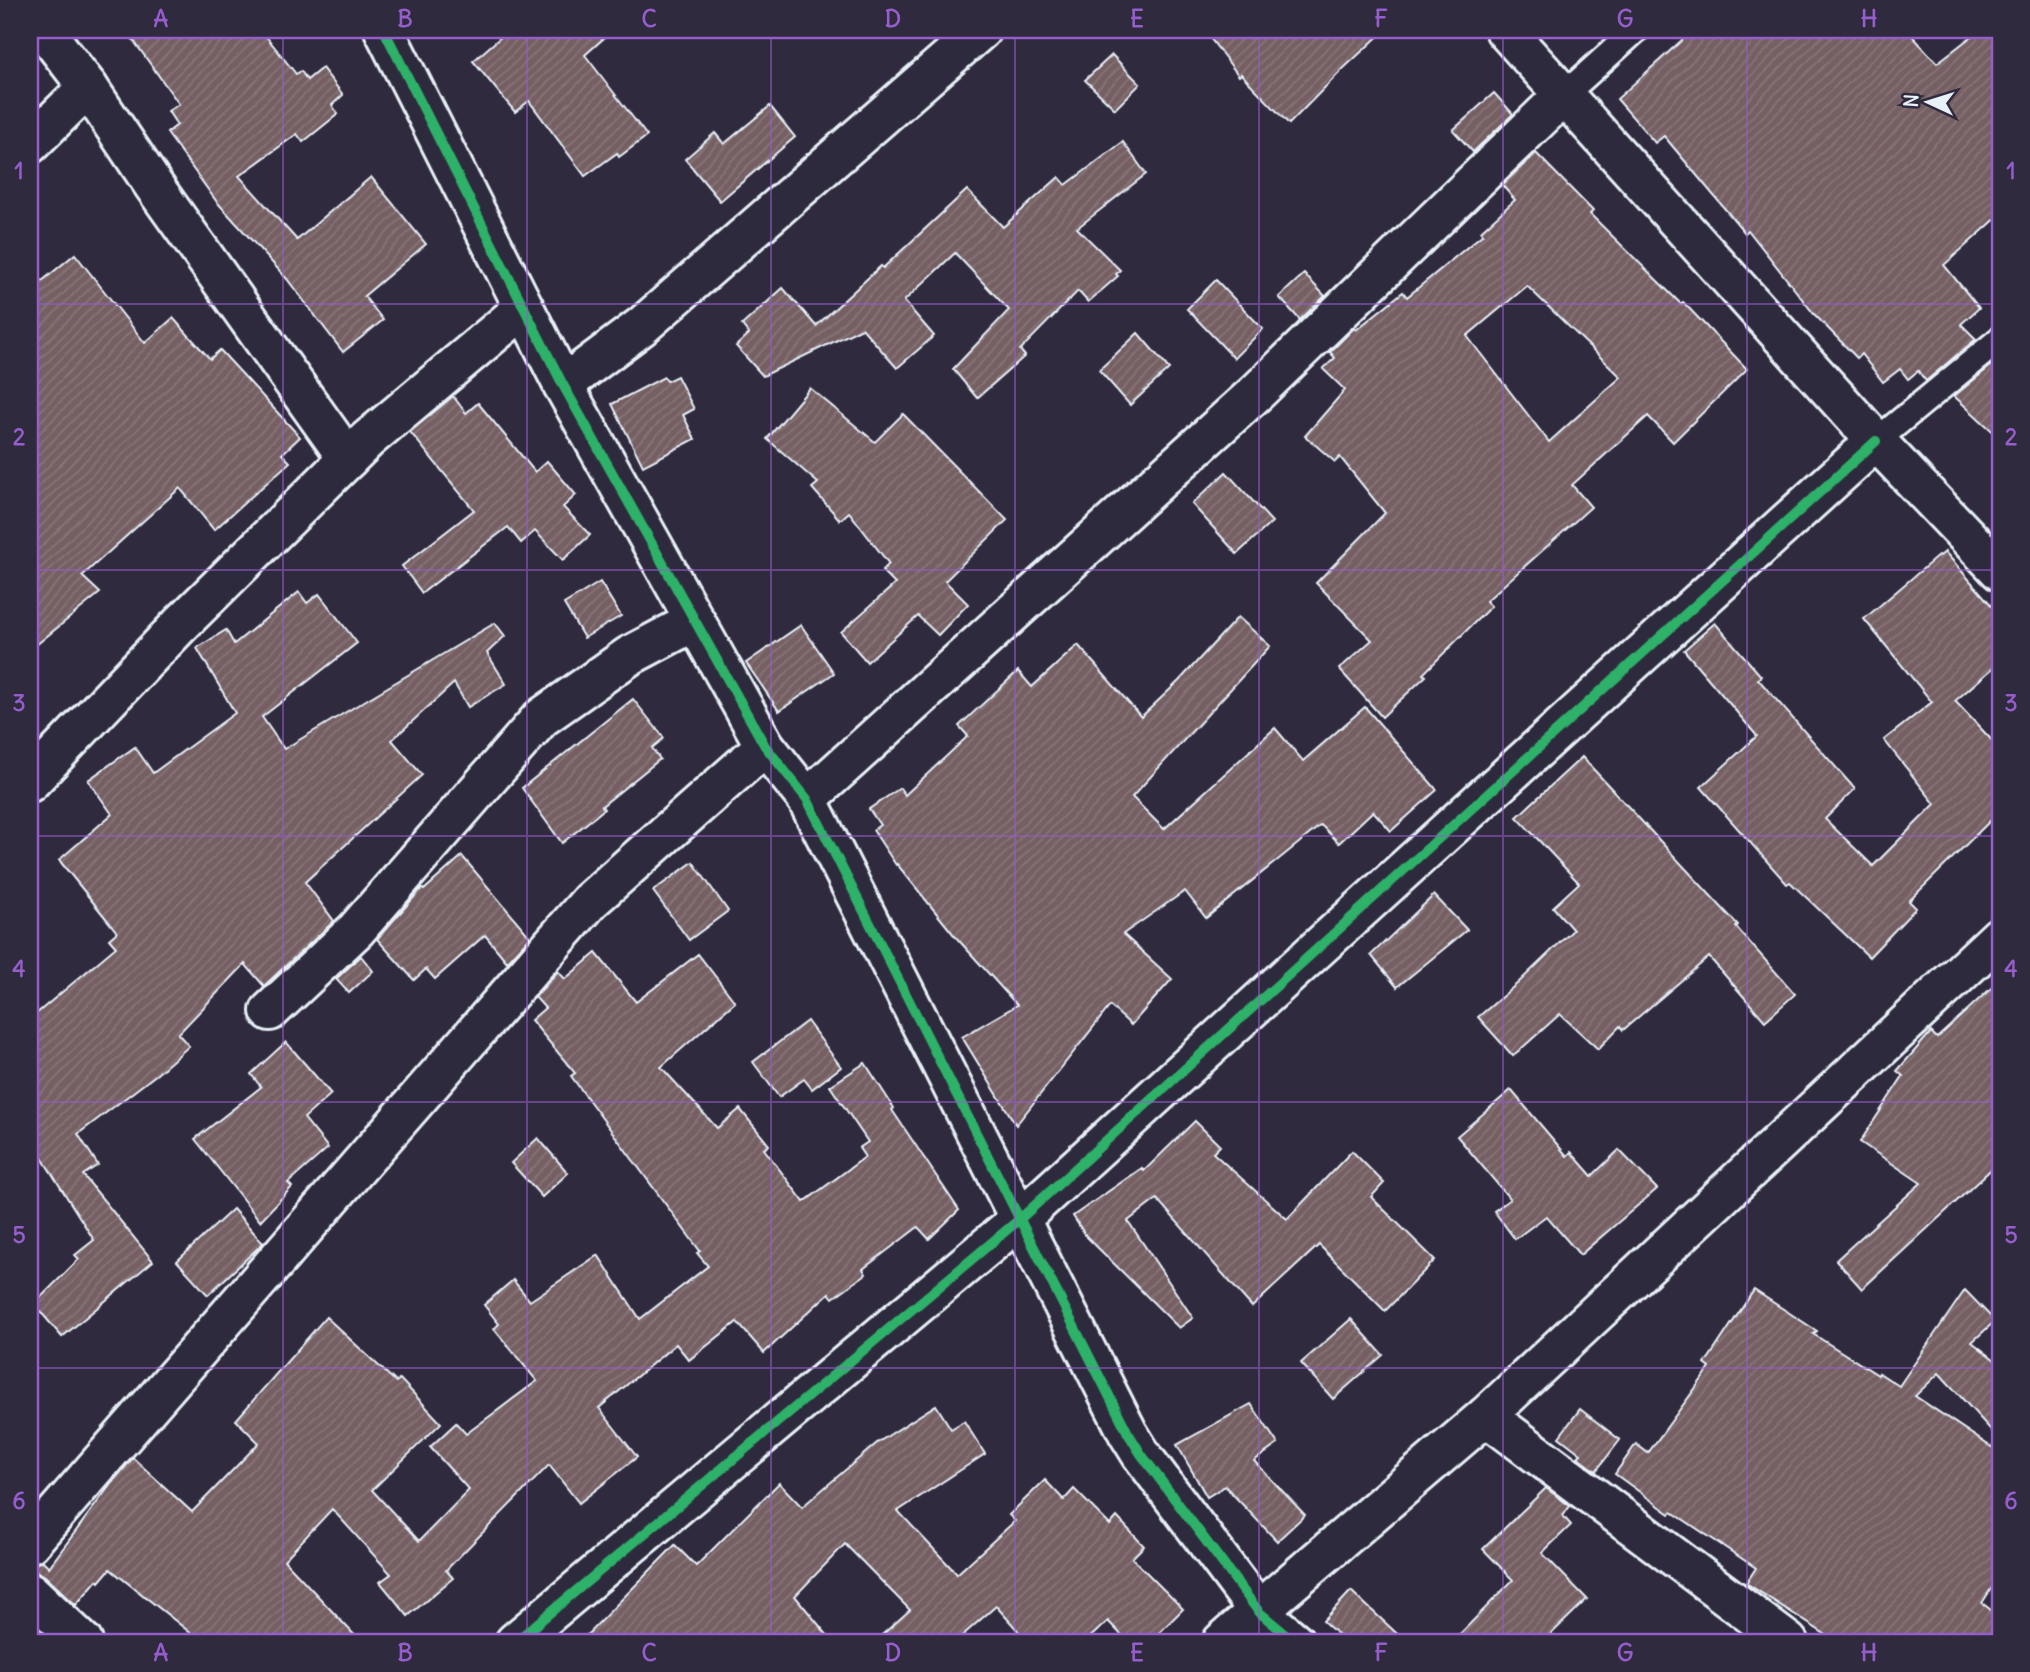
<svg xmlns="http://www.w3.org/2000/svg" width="2030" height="1672" viewBox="0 0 2030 1672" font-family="Delius,sans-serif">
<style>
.building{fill:url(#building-hatch);stroke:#e8f1f8;stroke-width:2;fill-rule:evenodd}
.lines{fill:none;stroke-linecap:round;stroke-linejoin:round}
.service-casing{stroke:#e8f1f8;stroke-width:30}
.minor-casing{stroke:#e8f1f8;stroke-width:44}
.service{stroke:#2f2a3d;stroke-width:24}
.minor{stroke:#2f2a3d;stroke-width:38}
.cycleway-casing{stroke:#2f2a3d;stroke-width:15}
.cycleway{stroke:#2db169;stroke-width:10}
.grid{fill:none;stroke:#965dcd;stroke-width:2;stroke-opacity:0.55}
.neatline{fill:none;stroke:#965dcd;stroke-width:2.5}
.grid-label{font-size:23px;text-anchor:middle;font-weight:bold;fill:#965dcd}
</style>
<defs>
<pattern id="building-hatch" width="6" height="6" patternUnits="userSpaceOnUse" patternTransform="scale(1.75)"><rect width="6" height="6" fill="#745e62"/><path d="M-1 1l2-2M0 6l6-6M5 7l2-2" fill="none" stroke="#887679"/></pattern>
</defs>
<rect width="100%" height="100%" fill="#2f2a3d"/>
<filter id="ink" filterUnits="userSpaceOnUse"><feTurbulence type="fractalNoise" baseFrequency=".0143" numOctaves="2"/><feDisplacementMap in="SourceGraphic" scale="14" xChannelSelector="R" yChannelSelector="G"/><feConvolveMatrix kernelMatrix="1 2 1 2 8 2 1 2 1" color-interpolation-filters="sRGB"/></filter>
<g filter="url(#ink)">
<!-- building -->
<g class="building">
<polygon points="126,30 261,30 296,74 301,71 307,80 322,68 343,95 332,105 338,114 303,142 297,134 239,176 297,240 371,177 426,244 364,296 383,320 343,352 287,279 217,202 167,133 177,125 168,111 179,104"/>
<polygon points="509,30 613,30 585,55 647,136 619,157 617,153 585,176 529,101 515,112 473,61"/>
<polygon points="1204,30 1385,30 1344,68 1289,124 1241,74 1239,76"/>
<polygon points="1693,30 1907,30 1937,63 1980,30 2000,30 2000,215 1944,265 1979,308 1961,324 1976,339 1926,381 1918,371 1908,379 1900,369 1883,382 1861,354 1857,358 1814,314 1748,230 1745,233 1664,136 1655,143 1617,99"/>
<polygon points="1112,55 1140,84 1115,109 1085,80"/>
<polygon points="1494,93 1513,114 1473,152 1453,130"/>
<polygon points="770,106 795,137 720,201 685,159 715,133 724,144"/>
<polygon points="1123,142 1146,174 1077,228 1120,270 1116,274 1118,276 1088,302 1078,291 1020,350 1025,356 977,398 953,369 1009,310 955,253 904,301 934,336 897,368 862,328 763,376 736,346 749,334 742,325 783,288 816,326 881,266 883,268 967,190 1003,227 1059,177 1066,185"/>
<path d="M1536,153L1593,211L1590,214L1681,304L1683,302L1747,369L1673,442L1648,416L1572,485L1591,507L1486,601L1491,606L1423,674L1426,676L1382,717L1339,669L1372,640L1316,583L1385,513L1340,457L1335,462L1305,436L1345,390L1323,369L1335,358L1330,352L1354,328L1356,330L1403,292L1407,297L1483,234L1481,231L1515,200L1502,185ZM1527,286L1621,377L1549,442L1467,336Z"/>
<polygon points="75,254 145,343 173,318 210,359 220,350 300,437 282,454 290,462 214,530 180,488 82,576 100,593 30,650 30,291"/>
<polygon points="1304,274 1325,296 1300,320 1279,297"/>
<polygon points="1216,280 1263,329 1234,358 1187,309"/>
<polygon points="1138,333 1169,369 1130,405 1099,370"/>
<polygon points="1997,361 2000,364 2000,438 1954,396"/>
<polygon points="677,376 694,409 683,415 695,439 643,466 612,404 664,377 667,381"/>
<polygon points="810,388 875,442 903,414 1007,520 945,581 968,604 938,635 918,616 867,662 841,632 895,584 882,571 889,564 849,512 840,520 812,488 818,483 767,439"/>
<polygon points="453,396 466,413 478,403 535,472 547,461 576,495 563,507 590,535 563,560 535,531 521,543 508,527 422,593 402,566 474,510 410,432"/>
<polygon points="1226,472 1272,522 1237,554 1192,504"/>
<polygon points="1945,552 2000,615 2000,662 1955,701 2000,749 2000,811 1909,901 1916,908 1869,957 1790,882 1787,884 1701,787 1757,736 1684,650 1715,623 1761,676 1758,679 1855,789 1825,819 1873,866 1935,804 1884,740 1932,702 1864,619 1939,555 1940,556"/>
<polygon points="600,582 621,616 584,638 564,604"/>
<polygon points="299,592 307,603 319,594 357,643 262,717 284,749 495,623 505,636 487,653 506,684 468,707 454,683 392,740 422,775 305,882 334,921 264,986 245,964 178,1034 189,1046 157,1074 78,1134 98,1165 83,1175 153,1261 62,1337 34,1304 79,1259 75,1255 94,1240 30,1139 30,1019 116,947 109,939 117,932 59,860 112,814 88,780 135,747 153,773 235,713 197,648 226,630 234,644"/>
<polygon points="1238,617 1270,646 1132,797 1164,829 1275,728 1303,761 1365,707 1437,790 1391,831 1373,811 1339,843 1321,825 1206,918 1185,891 1123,934 1172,979 1131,1025 1110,1006 1016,1125 962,1037 1017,1005 954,935 897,864 896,865 873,830 880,825 869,809 900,788 905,795 968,736 959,726 1018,671 1032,687 1078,645 1141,717 1179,681"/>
<polygon points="801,625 834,673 779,711 746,663"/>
<polygon points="633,699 664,738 652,748 660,759 602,806 604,809 597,815 562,843 522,788"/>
<polygon points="1582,757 1738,925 1736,927 1795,994 1765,1021 1709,957 1623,1030 1620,1026 1598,1049 1560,1014 1513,1056 1478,1017 1518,983 1573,930 1553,907 1579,883 1517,817"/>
<polygon points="462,856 530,937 507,962 485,935 435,979 426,969 414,980 377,939 422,888 424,890"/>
<polygon points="693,862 728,911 689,940 653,891"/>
<polygon points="1434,895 1467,930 1397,987 1371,955"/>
<polygon points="596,953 636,1002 698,954 735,1002 661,1067 717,1128 740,1109 769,1145 764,1149 804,1202 865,1157 859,1148 868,1142 830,1086 865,1063 894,1108 892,1110 959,1210 929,1239 918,1227 863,1269 866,1274 833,1298 829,1293 764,1353 737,1322 689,1360 676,1344 599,1408 637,1457 579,1503 549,1465 446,1570 453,1578 408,1616 380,1582 391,1574 332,1509 284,1560 361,1642 202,1642 110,1569 99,1582 97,1580 76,1605 45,1576 36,1571 30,1571 30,1564 36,1564 42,1560 49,1567 114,1480 133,1458 192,1512 259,1443 236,1420 326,1317 396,1382 400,1379 441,1423 372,1490 419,1541 469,1490 430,1447 456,1423 466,1434 537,1381 494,1329 499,1324 484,1305 513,1280 530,1301 598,1255 640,1319 708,1266 697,1253 700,1251 571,1076 575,1073 531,1020 545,1008 535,997 558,971 565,979"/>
<polygon points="361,956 373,971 349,993 336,979"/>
<polygon points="2000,980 2000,1161 1862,1289 1836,1260 1921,1183 1860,1142 1903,1076 1897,1071 1931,1032 1937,1038"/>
<polygon points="807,1021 841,1067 812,1089 804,1079 779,1097 753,1062"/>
<polygon points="286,1042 331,1094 304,1118 328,1148 288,1183 292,1187 260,1221 195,1139 261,1087 251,1074"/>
<polygon points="1511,1090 1567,1156 1571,1152 1592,1176 1619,1150 1657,1189 1580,1255 1546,1216 1515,1239 1494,1211 1510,1199 1457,1136"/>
<polygon points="1195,1121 1220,1146 1213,1153 1287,1219 1352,1151 1384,1183 1371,1197 1435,1260 1385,1311 1319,1245 1252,1307 1157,1199 1128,1221 1193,1318 1179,1328 1086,1236 1073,1216 1142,1168 1144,1171"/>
<polygon points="538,1138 568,1173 542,1197 511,1163"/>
<polygon points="233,1209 263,1243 208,1295 177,1261"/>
<polygon points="1754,1290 1817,1331 1813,1334 1878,1375 1879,1373 1899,1386 1965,1290 1995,1321 1972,1342 2000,1364 2000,1440 1939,1373 1915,1396 2000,1453 2000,1575 1982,1603 2000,1617 2000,1642 1837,1642 1746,1583 1756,1568 1672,1512 1670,1514 1615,1474 1636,1444 1648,1453 1710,1368 1705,1364"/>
<polygon points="1351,1319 1383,1355 1333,1399 1301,1363"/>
<polygon points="1251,1404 1278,1444 1254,1461 1305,1515 1277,1541 1225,1486 1207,1497 1177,1445"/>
<polygon points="936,1405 951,1429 964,1421 985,1454 898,1511 957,1574 1015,1521 1009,1515 1045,1480 1064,1500 1074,1489 1110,1525 1117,1517 1144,1546 1132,1558 1183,1609 1150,1642 1128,1642 1108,1621 1085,1642 1028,1642 996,1606 955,1642 874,1642 910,1610 845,1544 795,1596 833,1642 580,1642 675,1545 696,1566 779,1483 802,1507 877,1443"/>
<polygon points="1580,1409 1620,1440 1596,1471 1578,1457 1581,1454 1559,1437"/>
<polygon points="1546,1488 1570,1506 1563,1516 1571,1525 1542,1553 1587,1599 1543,1642 1452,1642 1513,1580 1483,1549"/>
<polygon points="1351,1591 1406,1642 1346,1642 1323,1621"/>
</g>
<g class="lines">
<!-- service casing -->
<g class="service-casing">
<g id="service">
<polyline points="1564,95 1636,30"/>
<polyline points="1876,441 2000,339"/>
</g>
</g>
<!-- minor casing -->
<g class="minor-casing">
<g id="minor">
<polyline points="384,30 563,385 765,746 807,799 1128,1433 1141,1454 1259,1612 1295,1642"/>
<polyline points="1505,30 1876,441 2000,571"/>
<polyline points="88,87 154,186 348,459"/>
<polyline points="30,144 88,87 44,30"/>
<polyline points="563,385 642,326 981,30"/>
<polyline points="30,782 179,626 367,440 524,308"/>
<polyline points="807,799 1256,393 1564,95"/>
<polyline points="270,1011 356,930 541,718 629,656 695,621"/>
<polyline points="1486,1416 1788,1642"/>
<polyline points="30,1543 590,901 765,746"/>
<polyline points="30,1592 83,1642"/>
<polyline points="515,1642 1021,1218 1876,441"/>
<polyline points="1222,1642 1486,1416 2000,936"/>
</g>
</g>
<!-- service -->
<use href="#service" class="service"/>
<!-- minor -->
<use href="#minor" class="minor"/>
<!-- cycleway casing -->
<g class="cycleway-casing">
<g id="cycleway">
<polyline points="384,30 563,385 765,746 807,799 1128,1433 1141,1454 1259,1612 1295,1642"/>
<polyline points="515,1642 1021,1218 1876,441"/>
</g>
</g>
<!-- cycleway -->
<use href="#cycleway" class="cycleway"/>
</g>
</g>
<!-- grid -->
<path class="grid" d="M283,30V1642M527,30V1642M771,30V1642M1015,30V1642M1259,30V1642M1503,30V1642M1747,30V1642M30,304H2000M30,570H2000M30,836H2000M30,1102H2000M30,1368H2000"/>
<!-- margin -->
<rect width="2030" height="1672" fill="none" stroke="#2f2a3d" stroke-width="77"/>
<!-- north arrow -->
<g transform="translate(1928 102) rotate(274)" stroke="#2f2a3d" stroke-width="5" paint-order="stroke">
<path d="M0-5L12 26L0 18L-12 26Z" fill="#e8f1f8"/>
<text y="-10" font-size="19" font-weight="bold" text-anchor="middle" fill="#e8f1f8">N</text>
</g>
<rect x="38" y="38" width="1954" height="1596" class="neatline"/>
<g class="grid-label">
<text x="161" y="27">A</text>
<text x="405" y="27">B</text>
<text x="649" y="27">C</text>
<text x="893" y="27">D</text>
<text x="1137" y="27">E</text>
<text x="1381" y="27">F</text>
<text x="1625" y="27">G</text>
<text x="1869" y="27">H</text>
<text x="19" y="179">1</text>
<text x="2011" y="179">1</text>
<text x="19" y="445">2</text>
<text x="2011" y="445">2</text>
<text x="19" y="711">3</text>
<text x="2011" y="711">3</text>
<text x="19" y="977">4</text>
<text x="2011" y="977">4</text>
<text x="19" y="1243">5</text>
<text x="2011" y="1243">5</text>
<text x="19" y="1509">6</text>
<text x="2011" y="1509">6</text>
<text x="161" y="1661">A</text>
<text x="405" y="1661">B</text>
<text x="649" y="1661">C</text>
<text x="893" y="1661">D</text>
<text x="1137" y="1661">E</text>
<text x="1381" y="1661">F</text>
<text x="1625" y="1661">G</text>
<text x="1869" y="1661">H</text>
</g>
</svg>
